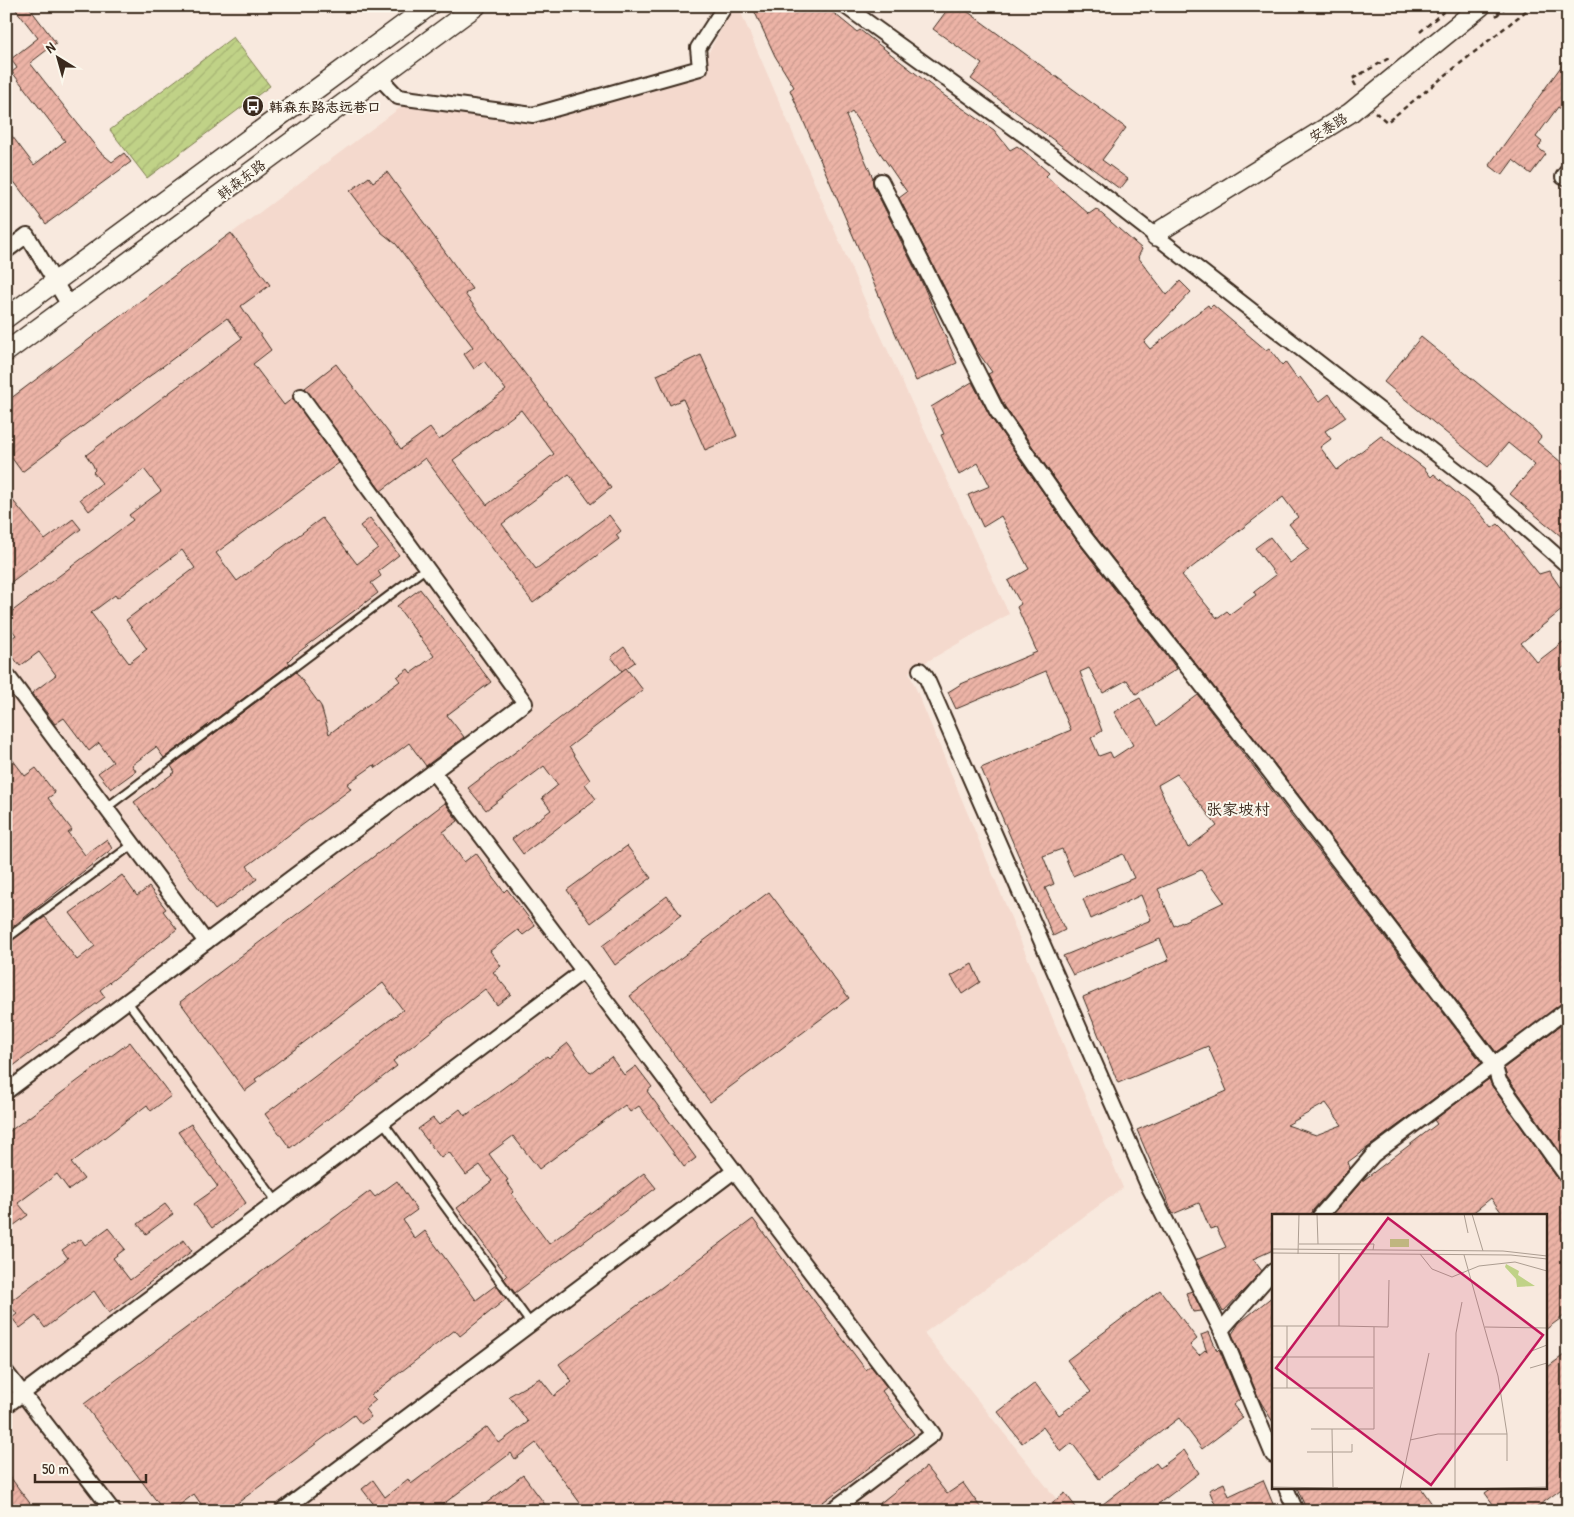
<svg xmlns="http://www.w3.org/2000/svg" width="1574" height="1517" viewBox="0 0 1574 1517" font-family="'Patrick Hand','LXGW WenKai TC',sans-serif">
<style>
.built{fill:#f4d9cd}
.garden{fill:url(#garden-furrows);stroke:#7e7e52}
.building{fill:url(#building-hatch);stroke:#3b2a1e;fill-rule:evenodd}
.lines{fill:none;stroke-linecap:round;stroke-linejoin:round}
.lane-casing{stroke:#3b2a1e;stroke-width:11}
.street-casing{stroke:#3b2a1e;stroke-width:18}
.secondary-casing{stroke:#3b2a1e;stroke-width:22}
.path{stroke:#3b2a1e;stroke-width:2.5;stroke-dasharray:5 4;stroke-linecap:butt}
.lane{stroke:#fbf7ec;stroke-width:7}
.street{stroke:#fbf7ec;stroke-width:14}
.secondary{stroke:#fbf7ec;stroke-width:19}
.labels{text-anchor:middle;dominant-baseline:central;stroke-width:4;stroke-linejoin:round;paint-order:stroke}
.poi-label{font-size:14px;font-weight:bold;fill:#3b2a1e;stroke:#fbf7ec;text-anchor:start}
.street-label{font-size:14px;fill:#3b2a1e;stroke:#fbf7ec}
.quarter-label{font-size:16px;fill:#3b2a1e;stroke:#fbf7ec}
.inset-road{fill:none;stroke:#ac9d91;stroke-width:1}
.view{fill:#c2185b;fill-opacity:0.15;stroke:#c2185b;stroke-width:2.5}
.inset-edge{fill:none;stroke:#3b2a1e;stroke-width:2.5}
</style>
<defs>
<pattern id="garden-furrows" width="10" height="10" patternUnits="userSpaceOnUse" patternTransform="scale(1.25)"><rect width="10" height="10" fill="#c0d287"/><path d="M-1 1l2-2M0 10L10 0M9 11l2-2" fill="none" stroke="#a6b474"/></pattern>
<pattern id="building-hatch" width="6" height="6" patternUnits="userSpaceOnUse" patternTransform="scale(1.25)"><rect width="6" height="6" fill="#ecb3a6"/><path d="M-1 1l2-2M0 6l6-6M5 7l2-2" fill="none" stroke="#cb9a8e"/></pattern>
</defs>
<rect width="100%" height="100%" fill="#f8e9de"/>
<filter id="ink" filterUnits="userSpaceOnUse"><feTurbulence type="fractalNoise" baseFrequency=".02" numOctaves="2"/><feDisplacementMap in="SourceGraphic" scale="10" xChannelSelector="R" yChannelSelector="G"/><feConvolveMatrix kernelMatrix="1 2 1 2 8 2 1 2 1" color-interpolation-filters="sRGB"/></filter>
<g filter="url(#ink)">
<!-- built -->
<polygon class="built" points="734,6 738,6 870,312 1009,614 909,672 1123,1188 924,1333 1066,1511 6,1511 6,401 412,99 533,115 700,68"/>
<!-- garden -->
<polygon class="garden" points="233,37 270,86 147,178 110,130"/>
<!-- building -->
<g class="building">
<polygon points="13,6 28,6 56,43 30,63 100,152 112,162 124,153 131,162 46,224 6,171 6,128 34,165 65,141 12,72 17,68 11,59 38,38"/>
<path d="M752,6H825L857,32L860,30L942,94L994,130L1010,150L1017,146L1025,152L1049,173L1046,176L1089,214L1096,209L1142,249L1138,257L1167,295L1180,281L1191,292L1144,342L1150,349L1208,305L1210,308L1213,305L1266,350L1269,348L1282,365L1285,362L1297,379L1300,377L1319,402L1329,394L1346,417L1325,431L1331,439L1320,447L1337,470L1381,436L1424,468L1431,477L1434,474L1480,513L1492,528L1498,524L1503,529L1539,574L1549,571L1560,587L1568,582V605L1521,643L1537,662L1568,638V664L1561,669L1568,679V1000L1496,1052L1270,758L1091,531L1005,407L988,374L992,372L975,348L899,198L907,192L852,112L846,116L873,178V185L924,287L957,363L916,381L790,90L794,87L775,56ZM1283,497L1298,517L1289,524L1309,549L1290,563L1270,537L1255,548L1276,575L1254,592L1256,595L1230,614L1227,611L1217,618L1182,575Z"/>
<polygon points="950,6 960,6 1126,128 1102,160 1128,179 1120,189 971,79 982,64 933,29"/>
<polygon points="1568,57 1568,114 1558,107 1536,137 1542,142 1538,148 1546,154 1531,174 1513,160 1502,175 1489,165"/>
<path d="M387,172L472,289L465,294L611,488L591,504L569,474L502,524L536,569L609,515L621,531L616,535L619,539L533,603L425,458L381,491L305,388L336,364L401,449L430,428L439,440L506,390L484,361L474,369L464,354L473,347L396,244L381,232L350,191L369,177L373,182ZM521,410L554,454L487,505L453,460Z"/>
<path d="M231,233L270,285L241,306L271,350L253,364L284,405L293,398L339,463L216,553L237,581L322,518L357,564L378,548L360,526L370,518L399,555L378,571L381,576L371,583L378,593L292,657L288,661L290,664L164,758L156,747L132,765L136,771L111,789L98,773L113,762L99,743L89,751L64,718L55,724L32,693L56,675L39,652L20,666L6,648V642L16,635L6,622V616L133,520L129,515L161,491L144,469L89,511L80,499L102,483L93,472L95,470L93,465L86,455L242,338L227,318L22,472L6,450V402ZM182,550L195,568L126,620L147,649L129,663L91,613L115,595L117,598Z"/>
<polygon points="1421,337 1535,430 1541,437 1537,442 1568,468 1568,542 1510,494 1535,465 1508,443 1488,467 1384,382"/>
<polygon points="701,355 737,436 705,450 683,399 670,405 657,375"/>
<path d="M972,382L990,416L1077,541L1177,669L1136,694L1127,680L1103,693L1089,668L1080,672L1102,731L1091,738L1099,756L1110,752L1113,758L1133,745L1114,712L1140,698L1157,726L1198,695L1482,1063L1348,1162L1350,1168L1313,1210L1311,1216H1273V1250L1253,1259L1262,1271L1223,1312L1196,1260L1226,1247L1216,1227L1210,1229L1199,1203L1173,1214L1137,1130L1227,1091L1208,1046L1118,1083L1083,997L1169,960L1160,939L1073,975L1063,956L1151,920L1141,895L1091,919L1083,899L1134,878L1123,854L1073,876L1062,849L1043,856L1054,884L1045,888L1065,930L1053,936L981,768L1071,730L1046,671L956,709L948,692L961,684L1037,652L1017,607L1021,604L1008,581L1029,569L1001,516L983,527L968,495L990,486L978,463L959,475L941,435L944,434L931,407ZM1177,774L1217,826L1188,848L1158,785ZM1201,870L1224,902L1174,926L1158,889ZM1326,1103L1342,1125L1316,1135L1287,1125Z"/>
<polygon points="6,492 45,540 73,519 81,529 6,586"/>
<polygon points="420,589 491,682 447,715 464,737 426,766 409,743 376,768 374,765 347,784 351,789 247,866 257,879 215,910 134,802 175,772 171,766 296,672 321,706 329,734 400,681 397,677 408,669 411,673 434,656 397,606"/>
<polygon points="624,647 635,662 622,671 611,657"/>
<polygon points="626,668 643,690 569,747 590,780 585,784 596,799 523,854 512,839 551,810 542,798 558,785 544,766 486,810 468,788"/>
<polygon points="6,751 25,776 36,768 55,793 48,798 72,830 68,833 85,855 107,839 112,849 6,932"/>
<polygon points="445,803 458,821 443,832 464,862 476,853 504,892 507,889 535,926 523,935 518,930 490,951 501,966 493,972 511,994 497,1005 485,989 393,1061 397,1066 290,1148 265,1114 403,1010 383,983 258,1077 255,1079 257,1082 245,1091 180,1002"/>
<polygon points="627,846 651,878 591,923 567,890"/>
<polygon points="122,875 137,896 149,887 166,909 163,911 177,929 100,990 105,997 12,1067 6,1059 6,944 45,917 77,960 95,946 70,913"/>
<polygon points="769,892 849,998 710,1102 630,996"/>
<polygon points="667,896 681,915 615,965 602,946"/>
<polygon points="972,964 980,982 962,994 951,976"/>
<polygon points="1568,1020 1568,1163 1507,1077 1504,1068"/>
<polygon points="130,1042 171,1096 151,1111 147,1105 71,1163 84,1179 69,1190 57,1174 18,1203 28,1215 6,1231 6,1134"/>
<polygon points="568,1043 590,1073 611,1057 624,1075 636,1066 652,1087 647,1091 696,1158 684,1167 639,1106 630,1112 625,1105 539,1169 513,1136 489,1154 508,1180 506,1181 514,1192 512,1194 549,1244 644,1173 656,1188 515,1293 504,1279 507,1276 457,1208 492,1181 480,1165 466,1175 449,1152 441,1158 418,1129 433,1118 439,1125 460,1109 465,1116 547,1056 549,1058"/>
<polygon points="1489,1079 1492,1086 1561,1183 1568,1187 1568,1313 1545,1330 1545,1216 1504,1216 1491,1198 1469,1216 1332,1216 1361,1182 1437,1124 1434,1120"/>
<polygon points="191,1124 246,1203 212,1228 194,1204 218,1187 178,1132"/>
<polygon points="397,1181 417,1210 403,1220 415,1239 425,1231 476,1300 496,1285 506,1299 460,1336 455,1330 371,1395 376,1400 365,1409 371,1417 361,1424 354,1415 227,1511 206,1511 194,1494 172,1511 164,1511 84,1404 370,1191 375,1197"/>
<polygon points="165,1204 173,1214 146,1234 138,1224"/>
<polygon points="753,1219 866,1370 871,1366 887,1387 882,1391 914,1434 811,1511 586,1511 536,1443 515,1459 511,1453 434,1511 379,1511 362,1489 373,1480 385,1497 408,1479 411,1484 487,1427 499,1443 528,1422 509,1396 540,1378 554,1396 572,1382 559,1364"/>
<polygon points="108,1228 125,1249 113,1258 130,1280 184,1240 192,1251 109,1313 94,1291 45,1328 36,1316 20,1328 12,1318 17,1314 8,1303 68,1258 62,1250 73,1242 74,1243 81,1239 85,1245"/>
<polygon points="1160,1290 1197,1339 1190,1345 1199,1355 1205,1350 1207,1352 1201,1335 1209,1332 1217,1351 1219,1349 1240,1399 1233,1405 1243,1418 1202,1449 1179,1418 1099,1479 1072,1443 1061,1452 1043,1427 1022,1443 998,1412 1035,1383 1059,1415 1091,1392 1067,1360"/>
<polygon points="1192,1291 1202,1311 1193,1312 1186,1293"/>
<polygon points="1273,1296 1273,1422 1260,1401 1232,1334 1239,1323"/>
<polygon points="1568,1352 1568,1484 1532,1511 1498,1511 1485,1493 1492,1488 1545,1488 1545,1369"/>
<polygon points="1184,1450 1199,1473 1149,1511 1094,1511 1156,1463 1160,1468"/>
<polygon points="926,1467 947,1494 963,1483 983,1511 870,1511"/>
<polygon points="6,1471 19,1489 36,1511 6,1511"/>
<polygon points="523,1475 550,1511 476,1511"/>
<polygon points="1263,1480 1276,1511 1218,1511 1209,1490 1224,1483 1229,1496"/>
<polygon points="1297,1488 1421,1488 1437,1511 1307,1511"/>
<polygon points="1065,1493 1079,1511 1041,1511"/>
</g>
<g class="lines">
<!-- lane casing -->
<g class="lane-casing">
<g id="lane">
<polyline points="106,808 426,568"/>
<polyline points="6,939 133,844"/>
<polyline points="127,1001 277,1202"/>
<polyline points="383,1122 531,1324"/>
</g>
</g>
<!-- street casing -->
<g class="street-casing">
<g id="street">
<polyline points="845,6 1053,156 1481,489 1568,566"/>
<polyline points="379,77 398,97 533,115 700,68 698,48 725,6"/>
<polyline points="1563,177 1568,170"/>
<polyline points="881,181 997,411 1084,536 1263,763 1494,1064 1499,1081 1568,1178"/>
<polyline points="6,251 27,235 70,307"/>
<polyline points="920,670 926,677 1147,1183 1221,1330 1273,1455"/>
<polyline points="6,674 206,942 6,1092"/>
<polyline points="433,772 933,1434 831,1511"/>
<polyline points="206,942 525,703 301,396"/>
<polyline points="1320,1216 1373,1155 1568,1009"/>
<polyline points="1221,1330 1273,1271"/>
<polyline points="6,1372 113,1511"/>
<polyline points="6,1406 583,971"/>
<polyline points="1286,1488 1296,1511"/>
<polyline points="282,1511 734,1171"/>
</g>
</g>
<!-- secondary casing -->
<g class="secondary-casing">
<g id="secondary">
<polyline points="1156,236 1163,229 1350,113 1481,6"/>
<polyline points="6,318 429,6"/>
<polyline points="6,352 476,6"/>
</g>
</g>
<!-- path -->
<g class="path">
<polyline points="1496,16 1507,6"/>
<polyline points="1420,32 1450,6"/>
<polyline points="1356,86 1352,79 1391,57"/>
<polyline points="1375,112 1387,122 1532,6"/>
</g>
<!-- lane -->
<use href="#lane" class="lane"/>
<!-- street -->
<use href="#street" class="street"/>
<!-- secondary -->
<use href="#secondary" class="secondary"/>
</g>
</g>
<!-- icons -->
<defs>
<g id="bus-disc" transform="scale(1.125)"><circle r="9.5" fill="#3b2a1e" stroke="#fbf7ec"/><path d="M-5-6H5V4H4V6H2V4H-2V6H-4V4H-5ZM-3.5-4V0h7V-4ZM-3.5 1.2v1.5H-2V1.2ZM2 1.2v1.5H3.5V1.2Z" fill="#fff"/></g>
</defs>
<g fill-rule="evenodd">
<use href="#bus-disc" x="253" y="106"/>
</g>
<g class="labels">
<!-- poi labels -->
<g class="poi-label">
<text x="269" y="106">韩森东路志远巷口</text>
</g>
<!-- street labels -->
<g class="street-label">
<text transform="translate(1328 127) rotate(-32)">安泰路</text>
<text transform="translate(241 179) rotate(-37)">韩森东路</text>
</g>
<!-- quarter labels -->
<g class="quarter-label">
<text x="1238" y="809">张家坡村</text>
</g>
</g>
<!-- overview -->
<g transform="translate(1272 1214)">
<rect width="275" height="275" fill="#f8e9de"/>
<path d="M234,50L247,57L246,61L263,72L245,73L244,65L233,53Z" fill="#c0d287"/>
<path d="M118,25H137V33H118Z" fill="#c0d287"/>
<path class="inset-road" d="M45,0L46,30M192,0L196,19M200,0L211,37M27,30H102L101,36M0,35L231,37L275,42M0,39L239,41L275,45M26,40L27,0M148,40L160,55L180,63L207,52L243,48L275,57M192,41L226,162L235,220V247M0,112H67V40M15,112V174M67,112L116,113L117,66M213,113L275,114M257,138L275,131M0,143H102M258,154L275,149M0,174H101M39,215H102V113M60,215L61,273M138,226L166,220H235M35,238H80V230M183,239L184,119L190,88M183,240V275M0,273L66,274M128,275L157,139M190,275L275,273"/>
<path class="view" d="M116,4L271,121L159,271L4,154Z"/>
<rect width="275" height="275" class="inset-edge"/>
</g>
<!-- margin -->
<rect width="1574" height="1517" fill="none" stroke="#fbf7ec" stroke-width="25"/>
<rect x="12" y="12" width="1549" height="1492" fill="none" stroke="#3b2a1e" stroke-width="2" filter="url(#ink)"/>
<!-- north arrow -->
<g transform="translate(58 58) rotate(323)" stroke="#fbf7ec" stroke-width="4" paint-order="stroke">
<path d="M0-4L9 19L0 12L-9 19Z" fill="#3b2a1e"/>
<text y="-8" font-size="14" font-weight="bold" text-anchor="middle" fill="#3b2a1e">N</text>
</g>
<!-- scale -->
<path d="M35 1474v8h111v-8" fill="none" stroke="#3b2a1e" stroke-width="2.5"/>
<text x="42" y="1474" font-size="15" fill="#3b2a1e" stroke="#fbf7ec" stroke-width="4" paint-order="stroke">50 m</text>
</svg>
